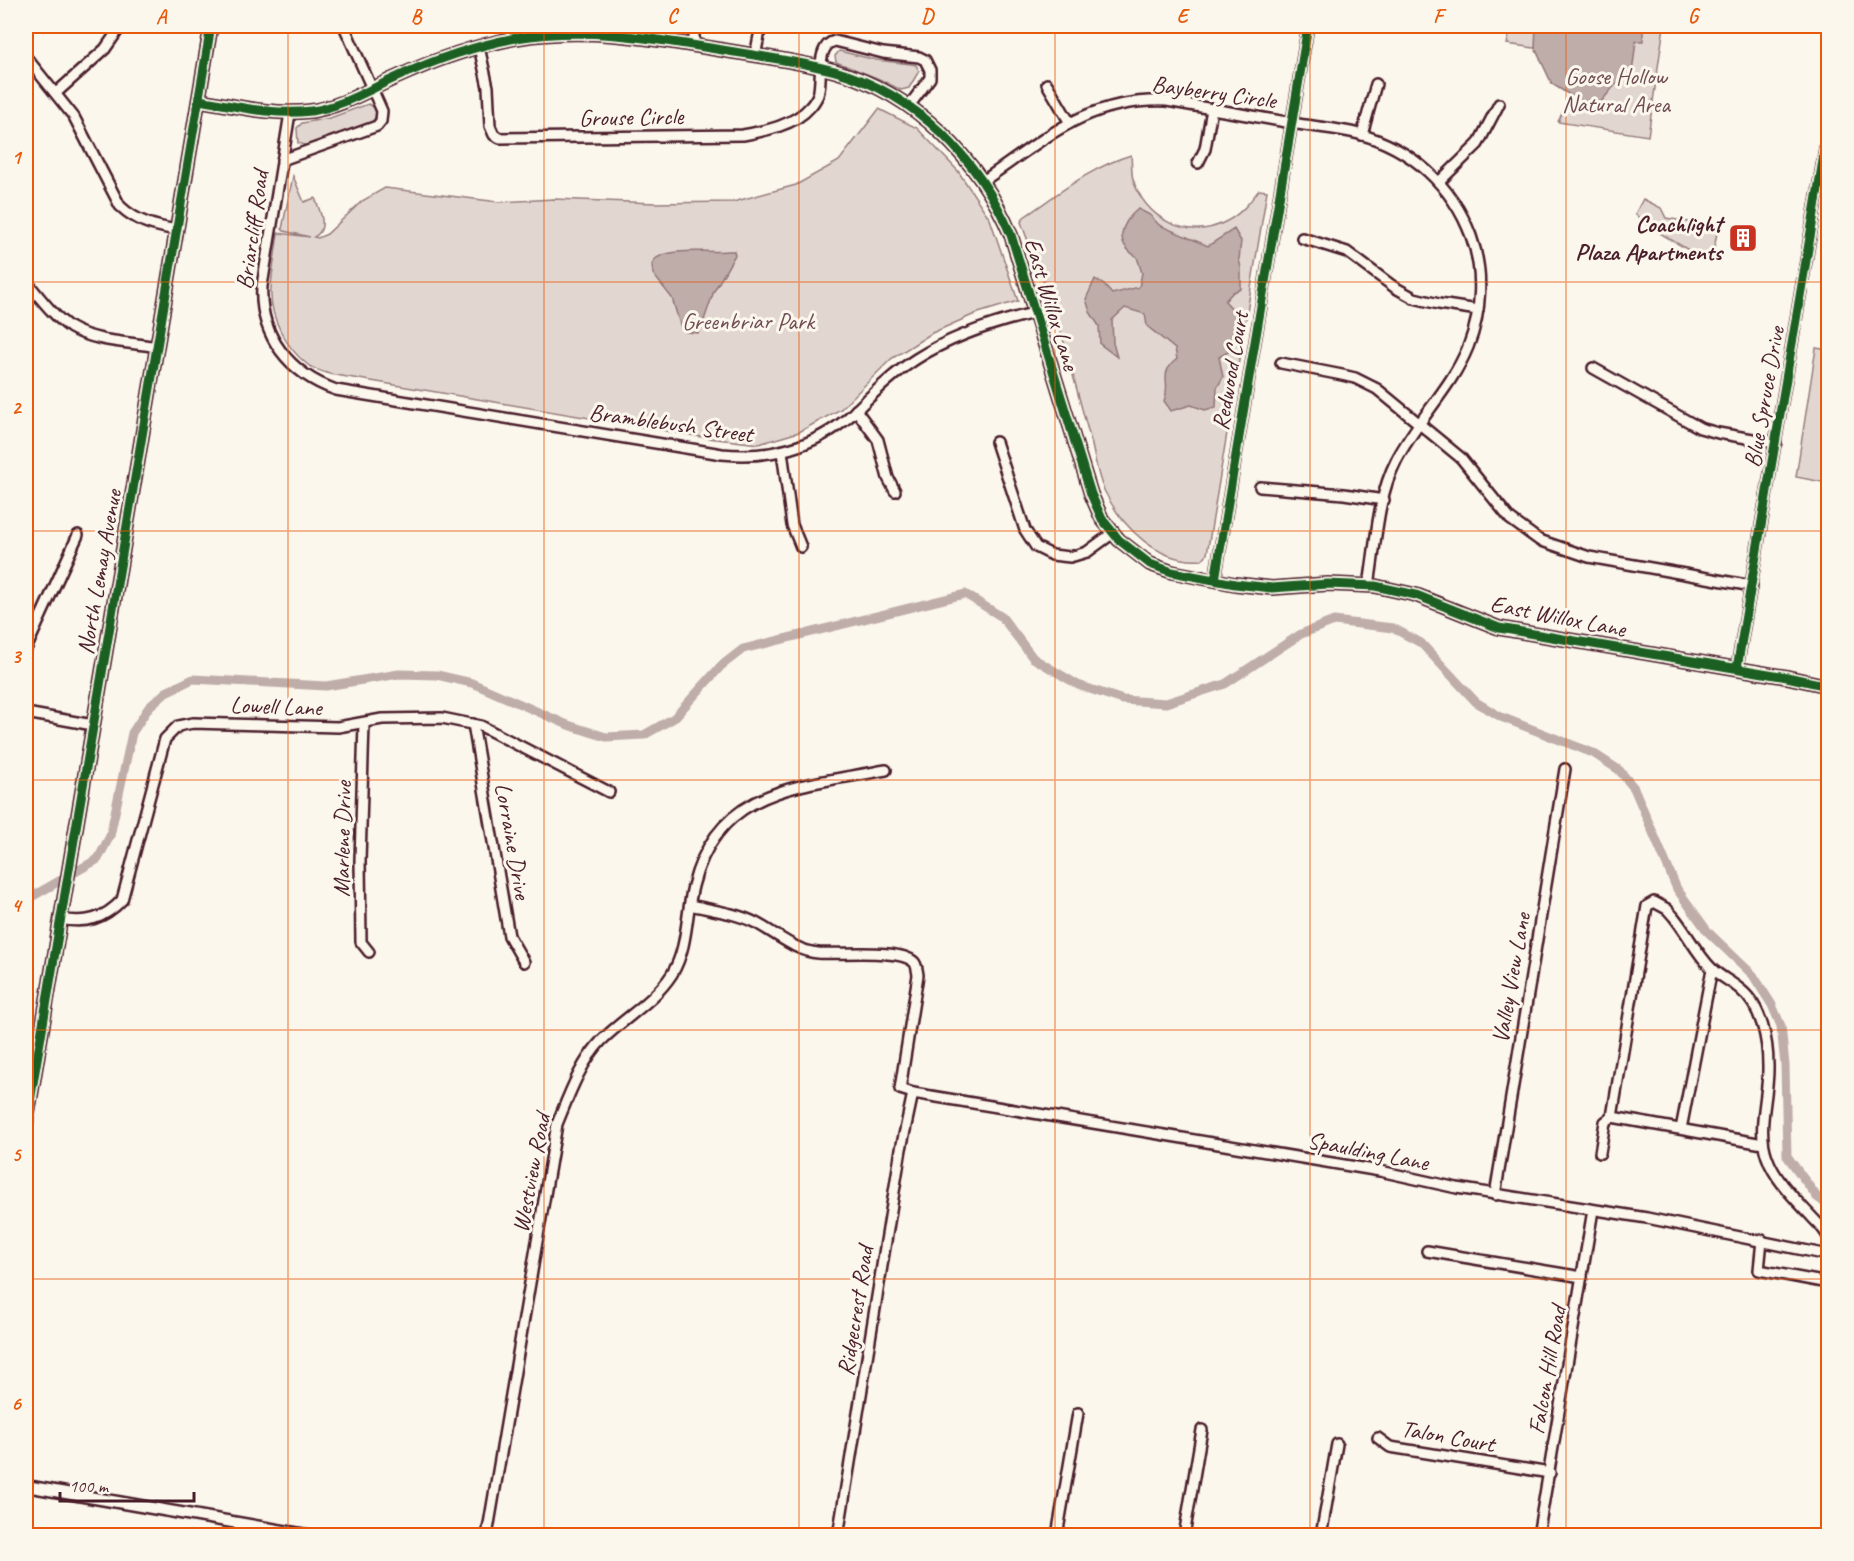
<svg xmlns="http://www.w3.org/2000/svg" width="1854" height="1561" viewBox="0 0 1854 1561" font-family="Caveat,sans-serif">
<style>
.green{fill:#e2d7d0;stroke:#967b7e;stroke-width:1.5}
.water{fill:#bfadaa;stroke:#907477;stroke-width:1.5}
.lines{fill:none;stroke-linecap:round;stroke-linejoin:round}
.canal{stroke:#bfadaa;stroke-width:9}
.minor-casing{stroke:#4a1f2b;stroke-width:14}
.tertiary-casing{stroke:#4a1f2b;stroke-width:15}
.secondary-casing{stroke:#4a1f2b;stroke-width:16}
.minor{stroke:#fbf7ec;stroke-width:9}
.tertiary{stroke:#fbf7ec;stroke-width:10}
.secondary{stroke:#fbf7ec;stroke-width:12}
.cycleway-casing{stroke:#fbf7ec;stroke-width:13}
.cycleway{stroke:#1b5e20;stroke-width:9}
.grid{fill:none;stroke:#e8590c;stroke-width:1.5;stroke-opacity:0.55}
.labels{text-anchor:middle;dominant-baseline:central;stroke-width:6;stroke-linejoin:round;paint-order:stroke}
.park-label{font-size:24px;fill:#704d54;stroke:#fbf7ec}
.street-label{font-size:24px;fill:#4a1f2b;stroke:#fbf7ec}
.poi-label{font-size:24px;font-weight:bold;fill:#4a1f2b;stroke:#fbf7ec;text-anchor:end}
.neatline{fill:none;stroke:#e8590c;stroke-width:2}
.grid-label{font-size:20px;text-anchor:middle;font-weight:bold;fill:#e8590c}
</style>
<rect width="100%" height="100%" fill="#fbf7ec"/>
<filter id="ink" filterUnits="userSpaceOnUse"><feTurbulence type="fractalNoise" baseFrequency=".0167" numOctaves="2"/><feDisplacementMap in="SourceGraphic" scale="12" xChannelSelector="R" yChannelSelector="G"/><feConvolveMatrix kernelMatrix="1 2 1 2 8 2 1 2 1" color-interpolation-filters="sRGB"/></filter>
<g filter="url(#ink)">
<!-- green -->
<g class="green">
<polygon points="1511,26 1664,26 1648,136 1558,122 1589,56 1507,44"/>
<polygon points="839,51 876,60 911,64 916,65 919,71 909,88 901,90 877,78 836,62 835,56"/>
<polygon points="368,104 374,107 377,115 372,122 308,146 298,143 297,128 302,123 330,118"/>
<path d="M879,109L917,128L958,171L990,219L1018,301L975,314L932,333L891,359L841,409L799,432L759,444L708,438L330,374C323,372 314,369 308,365C286,348 269,317 271,288C272,270 276,251 278,233L310,237L284,231L282,229L293,176L304,202L315,198C320,211 329,229 314,237L318,238L327,234L362,201L385,188L499,202L554,199L655,203L733,202L796,185L839,161Z"/>
<path d="M1131,155C1132,163 1131,172 1133,179C1144,218 1188,242 1225,222C1240,215 1249,203 1259,190L1267,191L1207,554L1202,560C1158,564 1122,527 1104,490C1097,475 1095,457 1091,441C1081,407 1073,373 1063,339C1052,300 1035,261 1021,222L1024,217C1058,194 1091,167 1131,155Z"/>
<polygon points="1643,199 1661,208 1666,218 1718,227 1713,255 1690,251 1648,226 1635,214"/>
<polygon points="1816,348 1828,350 1828,483 1796,477"/>
</g>
<!-- water -->
<g class="water">
<polygon points="1536,26 1643,26 1643,41 1636,41 1632,73 1616,84 1594,110 1552,84 1535,48"/>
<path d="M1138,209L1150,215L1159,225L1208,246L1234,229L1241,241L1239,260L1241,267V289L1233,292L1225,301L1236,313L1232,350L1219,357L1223,377L1217,388L1216,407L1205,410L1191,405L1171,411L1164,401C1172,381 1157,375 1177,359L1175,349L1147,326L1145,314L1125,308L1112,320L1113,343L1117,357L1100,344L1099,326L1090,312L1086,299L1095,279L1104,285L1112,294L1139,287L1142,273L1137,257C1114,243 1120,224 1138,209Z"/>
<path d="M728,251H734L735,255L714,291L701,329L698,333L686,332L681,328L672,298L653,274L652,265L655,259C672,247 706,253 728,251Z"/>
</g>
<g class="lines">
<!-- canal -->
<polyline class="canal" points="26,900 98,859 110,836 132,733 149,707 166,692 193,679 326,686 399,674 437,675 472,683 568,725 606,737 644,735 674,718 721,666 743,649 965,594 1002,617 1033,658 1078,685 1123,700 1166,703 1225,684 1301,634 1334,621 1393,628 1421,643 1476,702 1501,717 1593,753 1619,770 1634,788 1677,889 1708,932 1753,975 1772,1005 1781,1026 1785,1065 1787,1156 1817,1197 1828,1205"/>
<!-- minor casing -->
<g class="minor-casing">
<g id="minor">
<polyline points="694,46 694,26"/>
<path d="M479,47L488,87L490,126L494,135L500,138L743,135C765,131 795,125 810,107C813,104 816,99 818,95C823,81 815,45 835,41L883,53L919,57L925,60L930,70V78L909,106"/>
<polyline points="755,56 761,26"/>
<path d="M26,57L74,117L120,206C137,222 154,226 177,230"/>
<polyline points="1047,84 1070,123"/>
<polyline points="56,93 105,49 121,26"/>
<path d="M290,113L262,286C259,336 290,374 336,390L722,454C768,459 815,447 850,416C871,396 891,375 916,359C952,336 992,323 1034,313"/>
<polyline points="1362,135 1376,84"/>
<polyline points="282,160 377,126 381,121 382,111 344,26"/>
<polyline points="1198,163 1205,149 1212,109"/>
<path d="M983,181C1045,139 1087,98 1167,101C1209,108 1250,116 1292,123C1314,127 1337,128 1359,134C1411,148 1452,185 1471,236C1484,271 1482,312 1468,347C1451,389 1416,421 1396,461C1377,498 1376,545 1369,585"/>
<polyline points="1439,182 1478,144 1499,104"/>
<polyline points="1302,238 1347,252 1394,287 1414,298 1439,304 1478,310"/>
<path d="M26,281C39,296 53,316 71,328C95,342 130,342 157,347"/>
<polyline points="1281,363 1342,375 1355,378 1377,389 1461,458 1510,519 1539,540 1589,557 1752,586"/>
<polyline points="1593,368 1700,428 1718,433 1776,443"/>
<polyline points="856,410 878,440 888,478 895,491"/>
<polyline points="996,442 1025,530 1036,547 1052,555 1070,557 1087,552 1113,533"/>
<polyline points="782,451 792,525 801,547"/>
<polyline points="1260,487 1344,494 1384,500"/>
<polyline points="1215,580 1308,26"/>
<polyline points="26,649 78,535"/>
<polyline points="1737,668 1828,131"/>
<polyline points="26,713 93,725"/>
<polyline points="364,723 360,861 361,942 369,952"/>
<polyline points="473,724 509,936 524,962"/>
<path d="M690,905C712,910 736,913 756,923C777,934 795,951 818,953C839,955 900,948 914,962C917,965 917,970 918,975L900,1089L913,1093L1380,1171L1457,1188L1647,1218L1828,1255"/>
<path d="M61,919C86,924 104,919 122,900L165,739L178,726L193,723L338,727L382,719L442,718L481,726L609,792"/>
<polyline points="26,1034 40,1037"/>
<path d="M1612,1117L1647,906L1654,902L1667,909L1674,917C1687,933 1697,954 1712,969C1721,977 1732,982 1741,990C1762,1007 1768,1041 1768,1066C1769,1096 1756,1128 1767,1157C1775,1180 1795,1199 1811,1216C1817,1223 1824,1228 1828,1237"/>
<polyline points="1612,1117 1763,1144"/>
<polyline points="1681,1129 1712,969"/>
<polyline points="1600,1153 1605,1122 1612,1117"/>
<polyline points="1495,1195 1565,769"/>
<polyline points="1762,1240 1759,1270 1828,1283"/>
<polyline points="1427,1251 1582,1277"/>
<polyline points="1378,1438 1390,1447 1550,1473"/>
<path d="M487,1536L557,1124C569,1095 580,1063 602,1040C625,1017 654,1002 672,974C688,948 686,914 693,886C718,786 802,786 886,770"/>
<polyline points="838,1536 901,1149 913,1093"/>
<polyline points="1057,1536 1078,1413"/>
<polyline points="1184,1536 1202,1430"/>
<polyline points="1321,1536 1337,1444"/>
<polyline points="1538,1536 1593,1210"/>
</g>
</g>
<!-- tertiary casing -->
<g class="tertiary-casing">
<polyline id="tertiary" points="26,1486 312,1536"/>
</g>
<!-- secondary casing -->
<g class="secondary-casing">
<g id="secondary">
<path d="M199,100C236,106 273,116 311,111C341,107 368,90 395,78C434,60 474,46 516,38C582,27 644,37 710,48C751,55 794,60 835,71C916,94 979,159 1011,235L1091,494L1102,519L1119,540L1150,564L1172,572L1235,584L1272,588L1328,584L1375,586L1416,595L1499,628L1787,677L1828,686"/>
<polyline points="26,1125 211,26"/>
</g>
</g>
<!-- minor -->
<use href="#minor" class="minor"/>
<!-- tertiary -->
<use href="#tertiary" class="tertiary"/>
<!-- secondary -->
<use href="#secondary" class="secondary"/>
<!-- cycleway casing -->
<g class="cycleway-casing">
<g id="cycleway">
<path d="M199,100C236,106 273,116 311,111C341,107 368,90 395,78C434,60 474,46 516,38C582,27 644,37 710,48C751,55 794,60 835,71C916,94 979,159 1011,235L1091,494L1102,519L1119,540L1150,564L1172,572L1235,584L1272,588L1328,584L1375,586L1416,595L1499,628L1787,677L1828,686"/>
<polyline points="1215,580 1308,26"/>
<polyline points="1737,668 1828,131"/>
<polyline points="26,1125 211,26"/>
</g>
</g>
<!-- cycleway -->
<use href="#cycleway" class="cycleway"/>
</g>
</g>
<!-- grid -->
<path class="grid" d="M288,26V1536M544,26V1536M799,26V1536M1055,26V1536M1310,26V1536M1566,26V1536M26,282H1828M26,531H1828M26,780H1828M26,1030H1828M26,1279H1828"/>
<!-- icons -->
<defs>
<g id="building-square" transform="scale(1.5)"><rect x="-9" y="-9" width="18" height="18" rx="4" fill="#c8321e" stroke="#fbf7ec"/><path d="M-4-6H4V6H1V3H-1V6H-4ZM-2.5-4.3h1.7v1.8h-1.7ZM.8-4.3h1.7v1.8H.8ZM-2.5-1h1.7V.8h-1.7ZM.8-1h1.7V.8H.8Z" fill="#fff"/></g>
</defs>
<g fill-rule="evenodd">
<use href="#building-square" x="1743" y="238"/>
</g>
<g class="labels">
<!-- park labels -->
<g class="park-label">
<text x="1616" y="76">Goose Hollow<tspan x="1616" dy="28">Natural Area</tspan></text>
<text x="748" y="321">Greenbriar Park</text>
</g>
<!-- street labels -->
<g class="street-label">
<text transform="translate(1214 92) rotate(8)">Bayberry Circle</text>
<text transform="translate(631 117) rotate(-1)">Grouse Circle</text>
<text transform="translate(252 230) rotate(-82)">Briarcliff Road</text>
<text transform="translate(1052 304) rotate(73)">East Willox Lane</text>
<text transform="translate(1230 371) rotate(-80)">Redwood Court</text>
<text transform="translate(1764 397) rotate(-80)">Blue Spruce Drive</text>
<text transform="translate(671 423) rotate(8)">Bramblebush Street</text>
<text transform="translate(99 572) rotate(-80)">North Lemay Avenue</text>
<text transform="translate(1558 616) rotate(11)">East Willox Lane</text>
<text transform="translate(276 706) rotate(2)">Lowell Lane</text>
<text transform="translate(342 839) rotate(-89)">Marlene Drive</text>
<text transform="translate(513 841) rotate(80)">Lorraine Drive</text>
<text transform="translate(1511 978) rotate(-80)">Valley View Lane</text>
<text transform="translate(1368 1151) rotate(11)">Spaulding Lane</text>
<text transform="translate(531 1173) rotate(-79)">Westview Road</text>
<text transform="translate(855 1311) rotate(-81)">Ridgecrest Road</text>
<text transform="translate(1547 1370) rotate(-80)">Falcon Hill Road</text>
<text transform="translate(1448 1436) rotate(10)">Talon Court</text>
</g>
<!-- poi labels -->
<g class="poi-label">
<text x="1722" y="224">Coachlight<tspan x="1722" dy="28">Plaza Apartments</tspan></text>
</g>
</g>
<!-- margin -->
<rect width="1854" height="1561" fill="none" stroke="#fbf7ec" stroke-width="66"/>
<!-- scale -->
<path d="M60 1492v9h134v-9" fill="none" stroke="#4a1f2b" stroke-width="3"/>
<text x="69" y="1492" font-size="18" fill="#4a1f2b" stroke="#fbf7ec" stroke-width="4.5" paint-order="stroke">100 m</text>
<rect x="33" y="33" width="1788" height="1495" class="neatline"/>
<g class="grid-label">
<text x="161" y="23">A</text>
<text x="416" y="23">B</text>
<text x="672" y="23">C</text>
<text x="927" y="23">D</text>
<text x="1182" y="23">E</text>
<text x="1438" y="23">F</text>
<text x="1693" y="23">G</text>
<text x="16" y="164">1</text>
<text x="16" y="414">2</text>
<text x="16" y="663">3</text>
<text x="16" y="912">4</text>
<text x="16" y="1161">5</text>
<text x="16" y="1410">6</text>
</g>
</svg>
